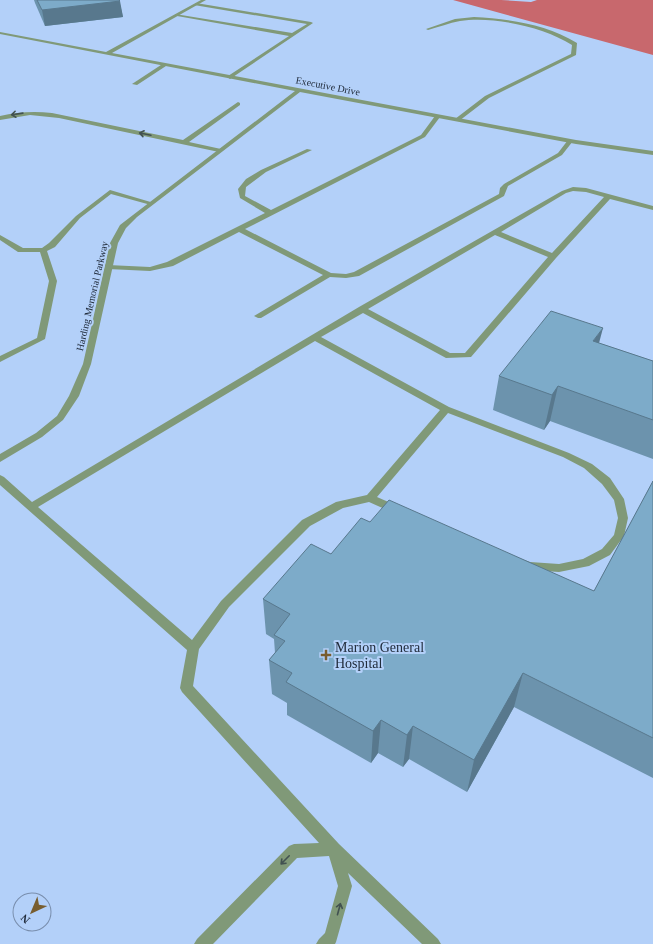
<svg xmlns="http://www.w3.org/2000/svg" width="653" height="944" viewBox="0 0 653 944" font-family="Georgia,serif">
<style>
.forest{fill:#c8686d}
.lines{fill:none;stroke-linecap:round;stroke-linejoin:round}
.service{fill:#809978;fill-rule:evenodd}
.minor{fill:#809978;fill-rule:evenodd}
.wall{fill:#6c93ad}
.shaded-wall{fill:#58788d}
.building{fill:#7dabc9;stroke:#58788d}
.oneway{stroke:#425251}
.poi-dot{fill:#785d2f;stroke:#b3d0f9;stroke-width:1.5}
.labels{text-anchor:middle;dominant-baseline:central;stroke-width:4;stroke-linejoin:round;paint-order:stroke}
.far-street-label{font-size:10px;fill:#212c3c;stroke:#b3d0f9}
.near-poi-label{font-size:14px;fill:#212c3c;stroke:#b3d0f9;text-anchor:start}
</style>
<rect width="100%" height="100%" fill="#b3d0f9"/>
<!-- forest -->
<polygon class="forest" points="453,0 501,0 531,2 537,0 653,0 653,55"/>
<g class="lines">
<!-- service -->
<g class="service">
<polygon points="196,3 311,22 313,23 230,79 227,77 228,76 289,36 177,16 175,14 292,33 307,24 194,5"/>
<path d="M474,17C510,19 546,24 577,43L576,55L489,98L459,121H455V119L485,96L571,54L572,45C544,27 494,16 460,21C449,23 439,27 428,30L426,29L455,19Z"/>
<polygon points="164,63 166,64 166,66 137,85 132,84"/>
<path d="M238,102L240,103V105L189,142L221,149L222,150L219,152L59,118L30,115L0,120V116C17,112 34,111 52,113L183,140Z"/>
<polygon points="435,116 440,117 425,137 245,229 331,273 346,274 354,272 499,194 500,188 504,184 558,153 568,140 573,141 562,155 508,186 504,196 359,276 346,278 330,277 261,318 258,318 254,316 323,275 239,232 173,266 150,271 108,269 104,267 108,265 150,267 167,262 265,213 240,198 238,189 246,179 261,170 307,149 312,150 266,172 246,187 245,196 271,210 421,135"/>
<path d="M573,187L586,188L653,206V210L610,199L556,258L471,357L446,358L363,313L321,337L449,407L569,453L592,464L610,478L624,499L628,518L624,536L610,555L589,566L559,572L530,570L499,560L369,502L343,508L310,526L229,607L199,649L193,686L339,844L438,939L441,944H422L348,873L352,886L336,942L335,944H316L319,939L325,933L338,886L329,856L297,858L213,944H194L197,939L289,846L294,844L319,843L182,692L180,688L187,650L0,485V475L4,477L32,502L359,307L562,191ZM573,191L586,192L604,197L552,253L501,232L566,193ZM495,235L548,257L465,353H450L368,309ZM315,341L440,410L367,495L336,502L302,520L221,601L192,640L38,507ZM448,413L563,457L584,468L602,484L614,500L618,518L614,535L602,549L583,559L559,564L530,562L507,554L377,497Z"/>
<polygon points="110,190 154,203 151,205 111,194 80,218 55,247 47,251 57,281 45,339 0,362 0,356 37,338 49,281 40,252 18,252 0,240 0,235 23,248 42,248 49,243 76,216"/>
</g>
<!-- minor -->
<polygon class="minor" points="201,0 206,0 112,53 576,140 653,151 653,155 576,144 300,92 137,217 126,228 118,243 91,364 79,396 63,420 42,437 0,462 0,454 36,433 57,416 69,396 83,364 110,243 120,225 133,215 295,91 0,34 0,32 106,52"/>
</g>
<!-- wall -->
<g class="wall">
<polygon points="34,0 119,0 123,17 45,26 35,3"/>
<polygon points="599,343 653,361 653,459 550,421 544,430 493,410 499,376"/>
<polygon points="653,481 653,778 514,707 467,792 409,759 403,767 378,753 371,763 287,715 287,703 272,694 269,660 275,653 274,639 266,634 263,599 331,554 370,522 594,591"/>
</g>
<!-- shaded-wall -->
<g class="shaded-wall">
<polygon points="120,1 123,17 45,26 42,10"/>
<polygon points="603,328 594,362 593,341"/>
<polygon points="558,386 550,421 544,430 552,395"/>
<polygon points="523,673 514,707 467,792 474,760"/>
<polygon points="381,720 378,753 371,763 373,731"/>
<polygon points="413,726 409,759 403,767 407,735"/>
</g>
<!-- building -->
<g class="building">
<polygon points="37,0 119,0 120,1 42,10"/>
<polygon points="551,311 603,328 593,341 653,361 653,420 558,386 552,395 499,376"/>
<polygon points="653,481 653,738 523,673 474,760 413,726 407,735 381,720 373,731 286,682 292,673 269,660 285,641 274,635 290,614 263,599 311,544 331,554 361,518 370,522 389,500 594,591"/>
</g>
<!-- one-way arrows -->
<defs><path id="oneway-shaft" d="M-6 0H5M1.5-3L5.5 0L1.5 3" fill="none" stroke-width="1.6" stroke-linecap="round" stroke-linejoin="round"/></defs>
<g class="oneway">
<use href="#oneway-shaft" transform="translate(17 114) rotate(172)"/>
<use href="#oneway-shaft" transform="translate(145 134) rotate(-168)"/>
<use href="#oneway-shaft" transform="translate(285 860) rotate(135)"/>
<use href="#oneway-shaft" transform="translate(339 909) rotate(-75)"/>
</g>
<!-- markers -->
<path class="poi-dot" d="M324 649h4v4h4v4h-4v4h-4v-4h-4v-4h4z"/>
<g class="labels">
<!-- far-street labels -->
<g class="far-street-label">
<text transform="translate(328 86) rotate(11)">Executive Drive</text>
<text transform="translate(92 296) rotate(-77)">Harding Memorial Parkway</text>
</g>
<!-- near-poi labels -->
<g class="near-poi-label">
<text x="335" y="647">Marion General<tspan x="335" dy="16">Hospital</tspan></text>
</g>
</g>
<!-- north arrow -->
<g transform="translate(32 912) rotate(224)"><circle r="19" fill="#b3d0f9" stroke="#798ead"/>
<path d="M0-3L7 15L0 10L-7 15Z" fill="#785d2f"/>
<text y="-6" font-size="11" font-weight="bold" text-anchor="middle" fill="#212c3c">N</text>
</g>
</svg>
